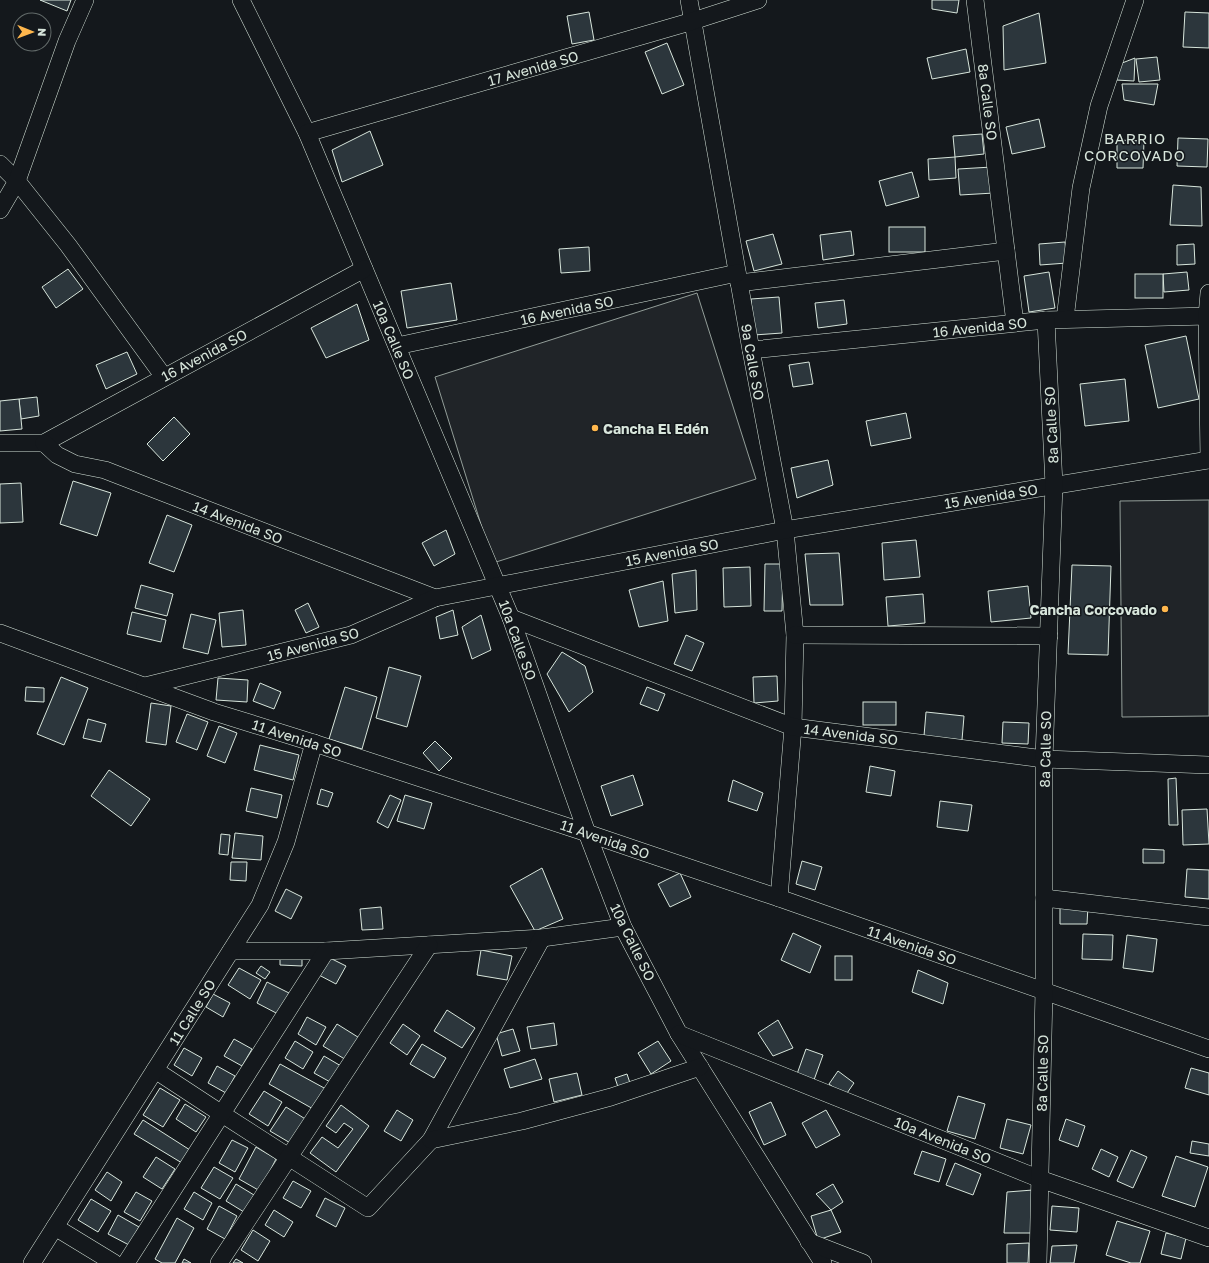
<svg xmlns="http://www.w3.org/2000/svg" width="1209" height="1263" viewBox="0 0 1209 1263" font-family="'Golos Text',sans-serif">
<style>
.green{fill:#202428;stroke:#939e99}
.building{fill:#2c363c;stroke:#d8e6dc}
.lines{fill:none;stroke-linecap:round;stroke-linejoin:round}
.street-casing{stroke:#d8e6dc;stroke-width:18}
.street{stroke:#14181c;stroke-width:17}
.poi-dot{fill:#ffb74d;stroke:#14181c;stroke-width:1.5}
.labels{text-anchor:middle;dominant-baseline:central;stroke-width:3;stroke-linejoin:round;paint-order:stroke}
.street-label{font-size:14px;fill:#d8e6dc;stroke:#14181c}
.poi-label{font-size:14px;font-weight:bold;fill:#d8e6dc;stroke:#14181c;text-anchor:start}
.neighbourhood-label{font-size:15px;letter-spacing:1px;fill:#d8e6dc;stroke:#14181c}
</style>
<rect width="100%" height="100%" fill="#14181c"/>
<!-- green -->
<g class="green">
<polygon points="697,293 756,479 493,563 435,377"/>
<polygon points="1209,500 1209,716 1122,717 1120,501"/>
</g>
<!-- building -->
<g class="building">
<polygon points="40,0 71,0 67,11"/>
<polygon points="932,0 959,0 957,13 932,9"/>
<polygon points="589,12 594,40 572,44 567,16"/>
<polygon points="1185,12 1209,13 1209,48 1183,47"/>
<polygon points="1039,13 1046,63 1004,70 1003,26"/>
<polygon points="667,43 684,85 662,94 645,52"/>
<polygon points="966,49 970,72 932,79 927,58"/>
<polygon points="1157,57 1160,80 1139,82 1136,59"/>
<polygon points="1135,58 1134,81 1116,80 1117,65"/>
<polygon points="1122,84 1158,84 1154,105 1124,100"/>
<polygon points="1039,119 1045,147 1012,154 1006,127"/>
<polygon points="370,131 383,165 342,182 332,150"/>
<polygon points="982,134 984,154 955,157 953,136"/>
<polygon points="1178,138 1208,139 1207,167 1177,166"/>
<polygon points="1117,140 1144,141 1143,168 1117,168"/>
<polygon points="955,157 956,178 929,180 928,159"/>
<polygon points="992,167 994,193 960,195 958,169"/>
<polygon points="912,172 919,197 886,206 879,181"/>
<polygon points="1173,185 1201,187 1202,226 1170,225"/>
<rect x="889" y="227" width="36" height="25"/>
<polygon points="851,231 854,255 823,260 820,235"/>
<polygon points="773,234 782,264 754,271 746,241"/>
<polygon points="1065,242 1067,263 1040,265 1039,244"/>
<polygon points="1194,244 1195,264 1177,265 1177,245"/>
<polygon points="589,247 590,271 561,273 559,249"/>
<polygon points="68,269 83,289 56,308 42,287"/>
<polygon points="1049,272 1055,308 1029,312 1024,276"/>
<polygon points="1187,272 1189,290 1164,292 1163,274"/>
<rect x="1135" y="274" width="28" height="24"/>
<polygon points="451,283 457,320 407,328 401,291"/>
<polygon points="779,297 782,333 754,335 751,299"/>
<polygon points="844,300 847,324 818,328 815,303"/>
<polygon points="357,304 369,340 326,358 311,328"/>
<polygon points="1186,336 1199,399 1158,408 1145,345"/>
<polygon points="127,352 137,374 106,389 96,365"/>
<polygon points="809,362 813,384 793,387 789,365"/>
<polygon points="1125,379 1129,421 1085,426 1080,384"/>
<polygon points="37,397 39,416 21,419 19,399"/>
<polygon points="19,399 22,429 0,431 0,401"/>
<polygon points="906,413 911,438 871,446 866,421"/>
<polygon points="174,417 190,434 163,461 147,444"/>
<polygon points="828,460 833,485 797,498 791,468"/>
<polygon points="73,481 111,493 97,536 60,524"/>
<polygon points="21,483 23,522 0,523 0,484"/>
<polygon points="167,515 192,525 174,572 149,563"/>
<polygon points="446,530 455,554 434,566 422,543"/>
<polygon points="916,540 920,577 884,580 882,543"/>
<polygon points="839,553 843,605 810,605 805,554"/>
<polygon points="765,564 783,564 782,611 764,611"/>
<polygon points="1072,565 1111,566 1108,655 1068,654"/>
<polygon points="750,567 751,606 724,607 723,568"/>
<polygon points="696,570 697,610 675,613 672,574"/>
<polygon points="663,581 668,621 639,627 629,590"/>
<polygon points="141,585 173,594 167,616 135,608"/>
<polygon points="1028,586 1031,618 991,622 988,591"/>
<polygon points="923,594 925,623 888,626 886,597"/>
<polygon points="308,603 319,627 306,633 295,610"/>
<polygon points="243,610 246,645 222,647 219,613"/>
<polygon points="453,610 458,635 440,639 436,617"/>
<polygon points="132,612 166,620 161,642 127,634"/>
<polygon points="191,614 216,620 208,654 183,648"/>
<polygon points="481,615 491,650 472,659 462,627"/>
<polygon points="686,635 704,643 692,671 674,664"/>
<polygon points="562,652 585,666 593,692 569,712 547,674"/>
<polygon points="389,667 421,676 407,727 376,718"/>
<polygon points="777,676 778,701 754,703 753,677"/>
<polygon points="61,677 88,688 64,745 37,734"/>
<polygon points="218,678 248,680 247,702 216,700"/>
<polygon points="260,683 281,692 274,709 253,701"/>
<polygon points="26,687 44,688 44,702 25,701"/>
<polygon points="345,687 377,697 362,749 329,739"/>
<polygon points="647,687 665,694 658,711 640,704"/>
<rect x="863" y="702" width="33" height="23"/>
<polygon points="151,703 171,706 166,745 146,742"/>
<polygon points="926,712 964,716 962,740 924,736"/>
<polygon points="187,714 208,722 197,750 176,742"/>
<polygon points="88,719 106,724 101,742 83,738"/>
<polygon points="1003,722 1029,723 1028,744 1002,743"/>
<polygon points="219,726 237,733 225,763 207,756"/>
<polygon points="435,741 452,758 439,771 423,753"/>
<polygon points="260,745 299,755 293,780 254,770"/>
<polygon points="870,766 895,771 891,796 866,792"/>
<polygon points="109,770 150,799 131,826 91,796"/>
<polygon points="633,775 643,805 611,816 601,786"/>
<polygon points="1176,778 1178,825 1169,825 1168,779"/>
<polygon points="733,780 763,793 757,811 728,801"/>
<polygon points="251,788 282,795 277,818 246,811"/>
<polygon points="321,789 333,793 328,807 317,804"/>
<polygon points="390,795 401,800 388,828 377,822"/>
<polygon points="405,795 432,803 424,829 397,821"/>
<polygon points="940,801 972,805 968,831 937,827"/>
<polygon points="1207,809 1209,844 1183,845 1182,810"/>
<polygon points="235,833 263,836 261,860 232,858"/>
<polygon points="221,834 230,835 228,855 219,854"/>
<polygon points="1143,849 1164,850 1164,863 1143,863"/>
<polygon points="802,861 822,867 815,890 796,884"/>
<polygon points="231,862 247,862 246,881 230,880"/>
<polygon points="542,868 563,919 535,931 510,886"/>
<polygon points="1187,869 1209,870 1209,899 1185,897"/>
<polygon points="680,873 691,897 670,907 658,884"/>
<polygon points="286,889 302,897 291,919 275,911"/>
<polygon points="1060,906 1088,906 1087,924 1060,924"/>
<polygon points="381,907 383,929 362,930 360,909"/>
<polygon points="793,933 821,946 810,973 781,960"/>
<polygon points="1083,934 1113,935 1112,960 1082,959"/>
<polygon points="1127,935 1157,939 1153,972 1123,968"/>
<polygon points="481,950 512,956 507,980 477,975"/>
<polygon points="280,953 302,953 302,966 280,965"/>
<polygon points="326,956 346,966 336,984 317,974"/>
<rect x="835" y="956" width="17" height="24"/>
<polygon points="261,966 270,972 265,979 256,973"/>
<polygon points="239,968 261,980 250,999 228,985"/>
<polygon points="918,970 948,983 943,1004 912,992"/>
<polygon points="267,982 289,993 278,1014 257,1003"/>
<polygon points="213,994 230,1003 223,1017 206,1007"/>
<polygon points="447,1010 475,1028 462,1048 434,1031"/>
<polygon points="307,1017 326,1027 316,1045 298,1034"/>
<polygon points="778,1020 793,1048 773,1056 758,1033"/>
<polygon points="554,1023 557,1045 531,1049 527,1027"/>
<polygon points="337,1024 361,1039 348,1061 323,1046"/>
<polygon points="403,1024 420,1036 407,1055 390,1043"/>
<polygon points="513,1029 520,1051 502,1056 496,1034"/>
<polygon points="234,1039 252,1049 242,1066 224,1056"/>
<polygon points="295,1041 313,1052 303,1069 285,1058"/>
<polygon points="658,1041 671,1061 651,1074 638,1053"/>
<polygon points="422,1044 446,1058 434,1078 410,1064"/>
<polygon points="184,1048 202,1058 192,1076 174,1065"/>
<polygon points="806,1049 823,1055 814,1080 797,1074"/>
<polygon points="324,1056 341,1066 332,1083 314,1073"/>
<polygon points="535,1059 542,1079 510,1088 504,1069"/>
<polygon points="280,1064 326,1089 315,1110 269,1084"/>
<polygon points="217,1066 235,1076 226,1093 208,1083"/>
<polygon points="1191,1068 1209,1073 1209,1095 1185,1088"/>
<polygon points="838,1071 854,1083 845,1096 829,1084"/>
<polygon points="577,1073 582,1095 554,1102 549,1079"/>
<polygon points="627,1074 630,1083 618,1087 615,1078"/>
<polygon points="160,1088 180,1100 163,1127 143,1115"/>
<polygon points="264,1091 282,1102 268,1126 249,1114"/>
<polygon points="958,1096 985,1104 975,1139 947,1131"/>
<polygon points="771,1102 786,1135 764,1145 749,1112"/>
<polygon points="185,1104 206,1117 196,1132 176,1119"/>
<polygon points="341,1105 369,1126 336,1172 310,1153 322,1137 338,1148 353,1129 344,1123 336,1133 326,1126"/>
<polygon points="286,1107 307,1120 292,1144 270,1131"/>
<polygon points="397,1110 413,1120 401,1141 384,1131"/>
<polygon points="826,1110 840,1135 816,1148 802,1123"/>
<polygon points="1007,1119 1031,1125 1023,1154 1000,1148"/>
<polygon points="1066,1119 1085,1126 1078,1147 1059,1140"/>
<polygon points="143,1120 190,1150 182,1163 134,1134"/>
<polygon points="232,1140 248,1148 235,1172 219,1163"/>
<polygon points="1192,1141 1209,1144 1209,1156 1190,1153"/>
<polygon points="256,1147 276,1159 260,1191 239,1179"/>
<polygon points="1101,1149 1118,1157 1109,1177 1092,1169"/>
<polygon points="1131,1150 1147,1157 1133,1188 1117,1181"/>
<polygon points="922,1151 946,1159 939,1182 914,1174"/>
<polygon points="1176,1156 1208,1167 1195,1207 1162,1196"/>
<polygon points="156,1157 175,1169 162,1189 143,1177"/>
<polygon points="955,1163 981,1174 973,1195 946,1185"/>
<polygon points="214,1167 233,1178 220,1199 201,1188"/>
<polygon points="107,1172 122,1182 111,1201 95,1190"/>
<polygon points="293,1181 311,1191 301,1208 283,1198"/>
<polygon points="236,1184 254,1195 244,1212 226,1201"/>
<polygon points="833,1184 843,1202 831,1210 816,1194"/>
<polygon points="1033,1190 1031,1233 1004,1233 1007,1192"/>
<polygon points="136,1192 152,1201 140,1221 124,1212"/>
<polygon points="194,1192 212,1203 203,1220 184,1209"/>
<polygon points="325,1198 345,1208 336,1227 316,1216"/>
<polygon points="91,1199 111,1211 98,1232 78,1220"/>
<polygon points="219,1206 237,1216 225,1239 207,1229"/>
<polygon points="1052,1206 1079,1208 1077,1232 1050,1230"/>
<polygon points="274,1210 293,1222 284,1237 265,1225"/>
<polygon points="831,1210 841,1232 818,1240 811,1216"/>
<polygon points="118,1215 139,1227 129,1245 108,1234"/>
<polygon points="177,1218 194,1228 175,1263 162,1263 155,1259"/>
<polygon points="1117,1221 1150,1231 1140,1263 1131,1263 1106,1255"/>
<polygon points="253,1230 270,1241 258,1261 241,1250"/>
<polygon points="1166,1233 1186,1238 1181,1259 1161,1254"/>
<polygon points="1029,1243 1028,1263 1007,1263 1007,1244"/>
<polygon points="1077,1245 1074,1263 1050,1263 1052,1246"/>
<polygon points="184,1259 191,1263 182,1263"/>
<polygon points="236,1259 243,1263 233,1263"/>
</g>
<g class="lines">
<!-- street casing -->
<g class="street-casing">
<g id="street">
<polyline points="241,0 307,133 511,618 587,833 623,927 679,1034 823,1263"/>
<polyline points="689,0 751,350 785,530 795,635 793,727 779,898"/>
<polyline points="975,0 1015,323"/>
<polyline points="307,133 693,21 758,0"/>
<polyline points="0,164 17,181 68,245 164,377"/>
<polyline points="0,210 17,181 67,41 85,0"/>
<polyline points="739,283 1006,251"/>
<polyline points="1065,319 1081,188 1099,106 1135,0"/>
<polyline points="397,346 737,273"/>
<polyline points="751,350 1046,320 1209,316"/>
<polyline points="0,443 44,443 364,269"/>
<polyline points="44,443 57,455 75,464 105,470 435,598"/>
<polyline points="1209,460 1207,316 1209,293"/>
<polyline points="511,618 793,727 1044,759 1209,765"/>
<polyline points="0,633 214,712 314,743 587,833 779,898 1209,1049"/>
<polyline points="795,635 1049,636"/>
<polyline points="145,686 351,635 435,598 785,530 1209,460"/>
<polyline points="1044,898 1209,917"/>
<polyline points="231,951 326,951 542,938 623,927"/>
<polyline points="679,1034 1040,1179 1209,1238"/>
<polyline points="155,1070 222,1114 368,1208 431,1140 542,938"/>
<polyline points="431,1140 522,1121 611,1097 700,1067"/>
<polyline points="55,1227 114,1263"/>
<polyline points="809,1242 863,1263"/>
<polyline points="32,1263 260,905 286,842 314,743"/>
<polyline points="126,1263 326,951"/>
<polyline points="219,1263 429,945"/>
<polyline points="1038,1263 1044,991 1044,759 1054,485 1046,320"/>
</g>
</g>
<!-- street -->
<use href="#street" class="street"/>
</g>
<!-- markers -->
<g class="poi-dot">
<circle cx="595" cy="428" r="4"/>
<circle cx="1165" cy="609" r="4"/>
</g>
<g class="labels">
<!-- street labels -->
<g class="street-label">
<text transform="translate(533 68) rotate(-16)">17 Avenida SO</text>
<text transform="translate(988 102) rotate(83)">8a Calle SO</text>
<text transform="translate(567 310) rotate(-12)">16 Avenida SO</text>
<text transform="translate(980 327) rotate(-6)">16 Avenida SO</text>
<text transform="translate(394 340) rotate(67)">10a Calle SO</text>
<text transform="translate(204 355) rotate(-28)">16 Avenida SO</text>
<text transform="translate(753 362) rotate(80)">9a Calle SO</text>
<text transform="translate(1051 425) rotate(-93)">8a Calle SO</text>
<text transform="translate(991 496) rotate(-9)">15 Avenida SO</text>
<text transform="translate(238 522) rotate(21)">14 Avenida SO</text>
<text transform="translate(672 552) rotate(-11)">15 Avenida SO</text>
<text transform="translate(518 640) rotate(70)">10a Calle SO</text>
<text transform="translate(313 644) rotate(-15)">15 Avenida SO</text>
<text transform="translate(851 734) rotate(7)">14 Avenida SO</text>
<text transform="translate(297 738) rotate(18)">11 Avenida SO</text>
<text transform="translate(1045 749) rotate(-89)">8a Calle SO</text>
<text transform="translate(605 839) rotate(19)">11 Avenida SO</text>
<text transform="translate(633 942) rotate(64)">10a Calle SO</text>
<text transform="translate(912 945) rotate(19)">11 Avenida SO</text>
<text transform="translate(192 1012) rotate(-58)">11 Calle SO</text>
<text transform="translate(1042 1073) rotate(-89)">8a Calle SO</text>
<text transform="translate(943 1140) rotate(22)">10a Avenida SO</text>
</g>
<!-- poi labels -->
<g class="poi-label">
<text x="603" y="428">Cancha El Edén</text>
<text x="1157" y="609" text-anchor="end">Cancha Corcovado</text>
</g>
<!-- neighbourhood labels -->
<g class="neighbourhood-label">
<text x="1135" y="138">BARRIO<tspan x="1135" dy="17">CORCOVADO</tspan></text>
</g>
</g>
<!-- north arrow -->
<g transform="translate(32 32) rotate(91)"><circle r="19" fill="#14181c" stroke="#626a69"/>
<path d="M0-3L7 15L0 10L-7 15Z" fill="#ffb74d"/>
<text y="-6" font-size="11" font-weight="bold" text-anchor="middle" fill="#d8e6dc">N</text>
</g>
</svg>
